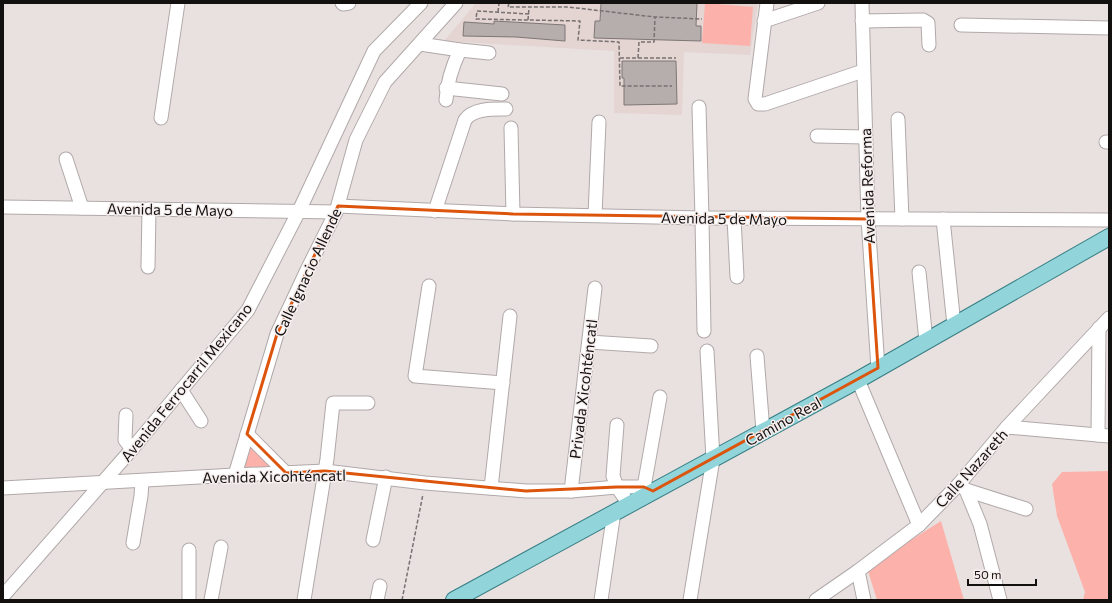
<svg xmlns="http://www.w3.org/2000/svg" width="1112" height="603" viewBox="0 0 1112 603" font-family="Commissioner,sans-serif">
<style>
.built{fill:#e4d4d2}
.green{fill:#fcb2aa}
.building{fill:#b5aead;stroke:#7e7776}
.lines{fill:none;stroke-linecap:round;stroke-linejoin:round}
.minor-casing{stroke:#b1a9a9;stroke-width:15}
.major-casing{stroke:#357d83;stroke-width:18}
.path{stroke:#777171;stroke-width:1.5;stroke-dasharray:4 2;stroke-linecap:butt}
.minor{stroke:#fff;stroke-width:13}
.major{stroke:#91d4da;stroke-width:16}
.marked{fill:none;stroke:#dd550c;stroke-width:3;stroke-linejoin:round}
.labels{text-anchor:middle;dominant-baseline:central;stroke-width:3;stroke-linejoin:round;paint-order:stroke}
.street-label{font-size:15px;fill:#131010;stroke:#f6eeed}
</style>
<rect width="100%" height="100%" fill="#e9e1e0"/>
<!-- built -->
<polygon class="built" points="476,3 758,3 750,55 684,52 682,115 614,113 614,51 444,41"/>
<!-- green -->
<g class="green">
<polygon points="705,3 753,7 750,46 702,43"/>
<polygon points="251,441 277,468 245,467"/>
<polygon points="1109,471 1109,600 1083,600 1085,592 1057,516 1052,484 1062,472"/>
<polygon points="941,521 964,600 877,600 867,568"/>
</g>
<!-- building -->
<g class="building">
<polygon points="601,3 697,3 696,26 701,26 701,41 594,38 595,21 600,21"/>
<polygon points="494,21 565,25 565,41 516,37 463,36 464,22 494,24"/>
<polygon points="622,61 676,61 677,104 624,105 624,78 622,78"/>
</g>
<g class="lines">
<!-- minor casing -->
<g class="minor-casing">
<g id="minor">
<polyline points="342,3 343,4 349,3"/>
<polyline points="767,3 755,99 758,104 765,104 863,71"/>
<polyline points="862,3 868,219 878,368"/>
<polyline points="764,21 818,3"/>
<polyline points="862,21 923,20 928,23 929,45"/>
<polyline points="961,25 1109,28"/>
<polyline points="420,44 460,50 489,53"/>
<polyline points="446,88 502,94"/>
<path d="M446,100C447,82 452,67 460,50"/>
<polyline points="699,107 702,218 704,331"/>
<polyline points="161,118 178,3"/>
<polyline points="898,119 902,219"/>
<polyline points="511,128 513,214"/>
<polyline points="817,136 865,137"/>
<polyline points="1106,142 1109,142"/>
<polyline points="66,159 82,208"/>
<polyline points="338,206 513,214 702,218 1109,220"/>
<polyline points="3,207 336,212"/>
<path d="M435,211L465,120C473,108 493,109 506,109"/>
<polyline points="595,215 599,122"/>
<polyline points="734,218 737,277"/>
<polyline points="943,219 954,325"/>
<polyline points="148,267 149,209"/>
<polyline points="919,272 926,341"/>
<polyline points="429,286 415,376 503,383"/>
<polyline points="589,342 651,346"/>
<polyline points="757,356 763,431"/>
<polyline points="858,380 919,525"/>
<polyline points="181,390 201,421"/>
<polyline points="126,415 125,440 132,449"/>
<polyline points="617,425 613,476 617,487 629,504"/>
<polyline points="1007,427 1109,436"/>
<polyline points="247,434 286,473"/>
<polyline points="1098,435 1099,328"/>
<polyline points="235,475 277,334 307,270 336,212 356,140 385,82 456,3"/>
<polyline points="959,484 966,490 980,524 1000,600"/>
<polyline points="644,487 660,397"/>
<polyline points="3,488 235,475 325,471 425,483 526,491 571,491 617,487 644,487 653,491"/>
<polyline points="491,488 510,316"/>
<polyline points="966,490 1026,509"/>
<polyline points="571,491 595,288"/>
<polyline points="373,540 386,477"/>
<polyline points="133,543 141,496 142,481"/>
<polyline points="858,571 864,600"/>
<polyline points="3,596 132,449 248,310 299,211 374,51 421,3"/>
<polyline points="189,600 189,550"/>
<polyline points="211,600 221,547"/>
<polyline points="304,600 327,459 333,403 368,403"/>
<polyline points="377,600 380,586"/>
<polyline points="601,600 614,512"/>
<polyline points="690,600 713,459 707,351"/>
<polyline points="816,600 858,571 919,525 959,484 1007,427 1109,318"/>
</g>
</g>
<!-- major casing -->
<g class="major-casing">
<polyline id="major" points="454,600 858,380 1109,237"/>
</g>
<!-- path -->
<g class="path">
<polyline points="509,3 508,7 568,7 655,17 702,19"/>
<polyline points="498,12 499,3"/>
<polyline points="529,14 477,11 476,19 580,21 578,40 619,42 620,86 672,86"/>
<polyline points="528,20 529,8"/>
<polyline points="620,58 676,58"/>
<polyline points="638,58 639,42 654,42 655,17"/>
<polyline points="402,600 423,494"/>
</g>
<!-- minor -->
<use href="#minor" class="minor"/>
<!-- major -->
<use href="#major" class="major"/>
</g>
<!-- marked area -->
<path class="marked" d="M338,206L513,214L868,219L878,368L653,491L644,487H617L526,491L325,471L286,473L247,434L277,334Z"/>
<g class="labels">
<!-- street labels -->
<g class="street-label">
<text transform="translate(867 186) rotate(-92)">Avenida Reforma</text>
<text transform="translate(170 209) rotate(1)">Avenida 5 de Mayo</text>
<text transform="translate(724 218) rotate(1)">Avenida 5 de Mayo</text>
<text transform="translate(307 272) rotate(-65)">Calle Ignacio Allende</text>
<text transform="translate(186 382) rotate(-51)">Avenida Ferrocarril Mexicano</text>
<text transform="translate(583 389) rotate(-83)">Privada Xicohténcatl</text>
<text transform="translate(783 421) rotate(-29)">Camino Real</text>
<text transform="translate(971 468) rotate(-48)">Calle Nazareth</text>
<text transform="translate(274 476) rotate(-1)">Avenida Xicohténcatl</text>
</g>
</g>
<!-- border -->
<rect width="1112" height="603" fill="none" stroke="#131010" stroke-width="8"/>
<!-- scale -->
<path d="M968 579v6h68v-6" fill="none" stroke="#131010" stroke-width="2"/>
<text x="974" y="579" font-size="12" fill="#131010" stroke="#f6eeed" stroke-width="3" paint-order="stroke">50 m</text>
</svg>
